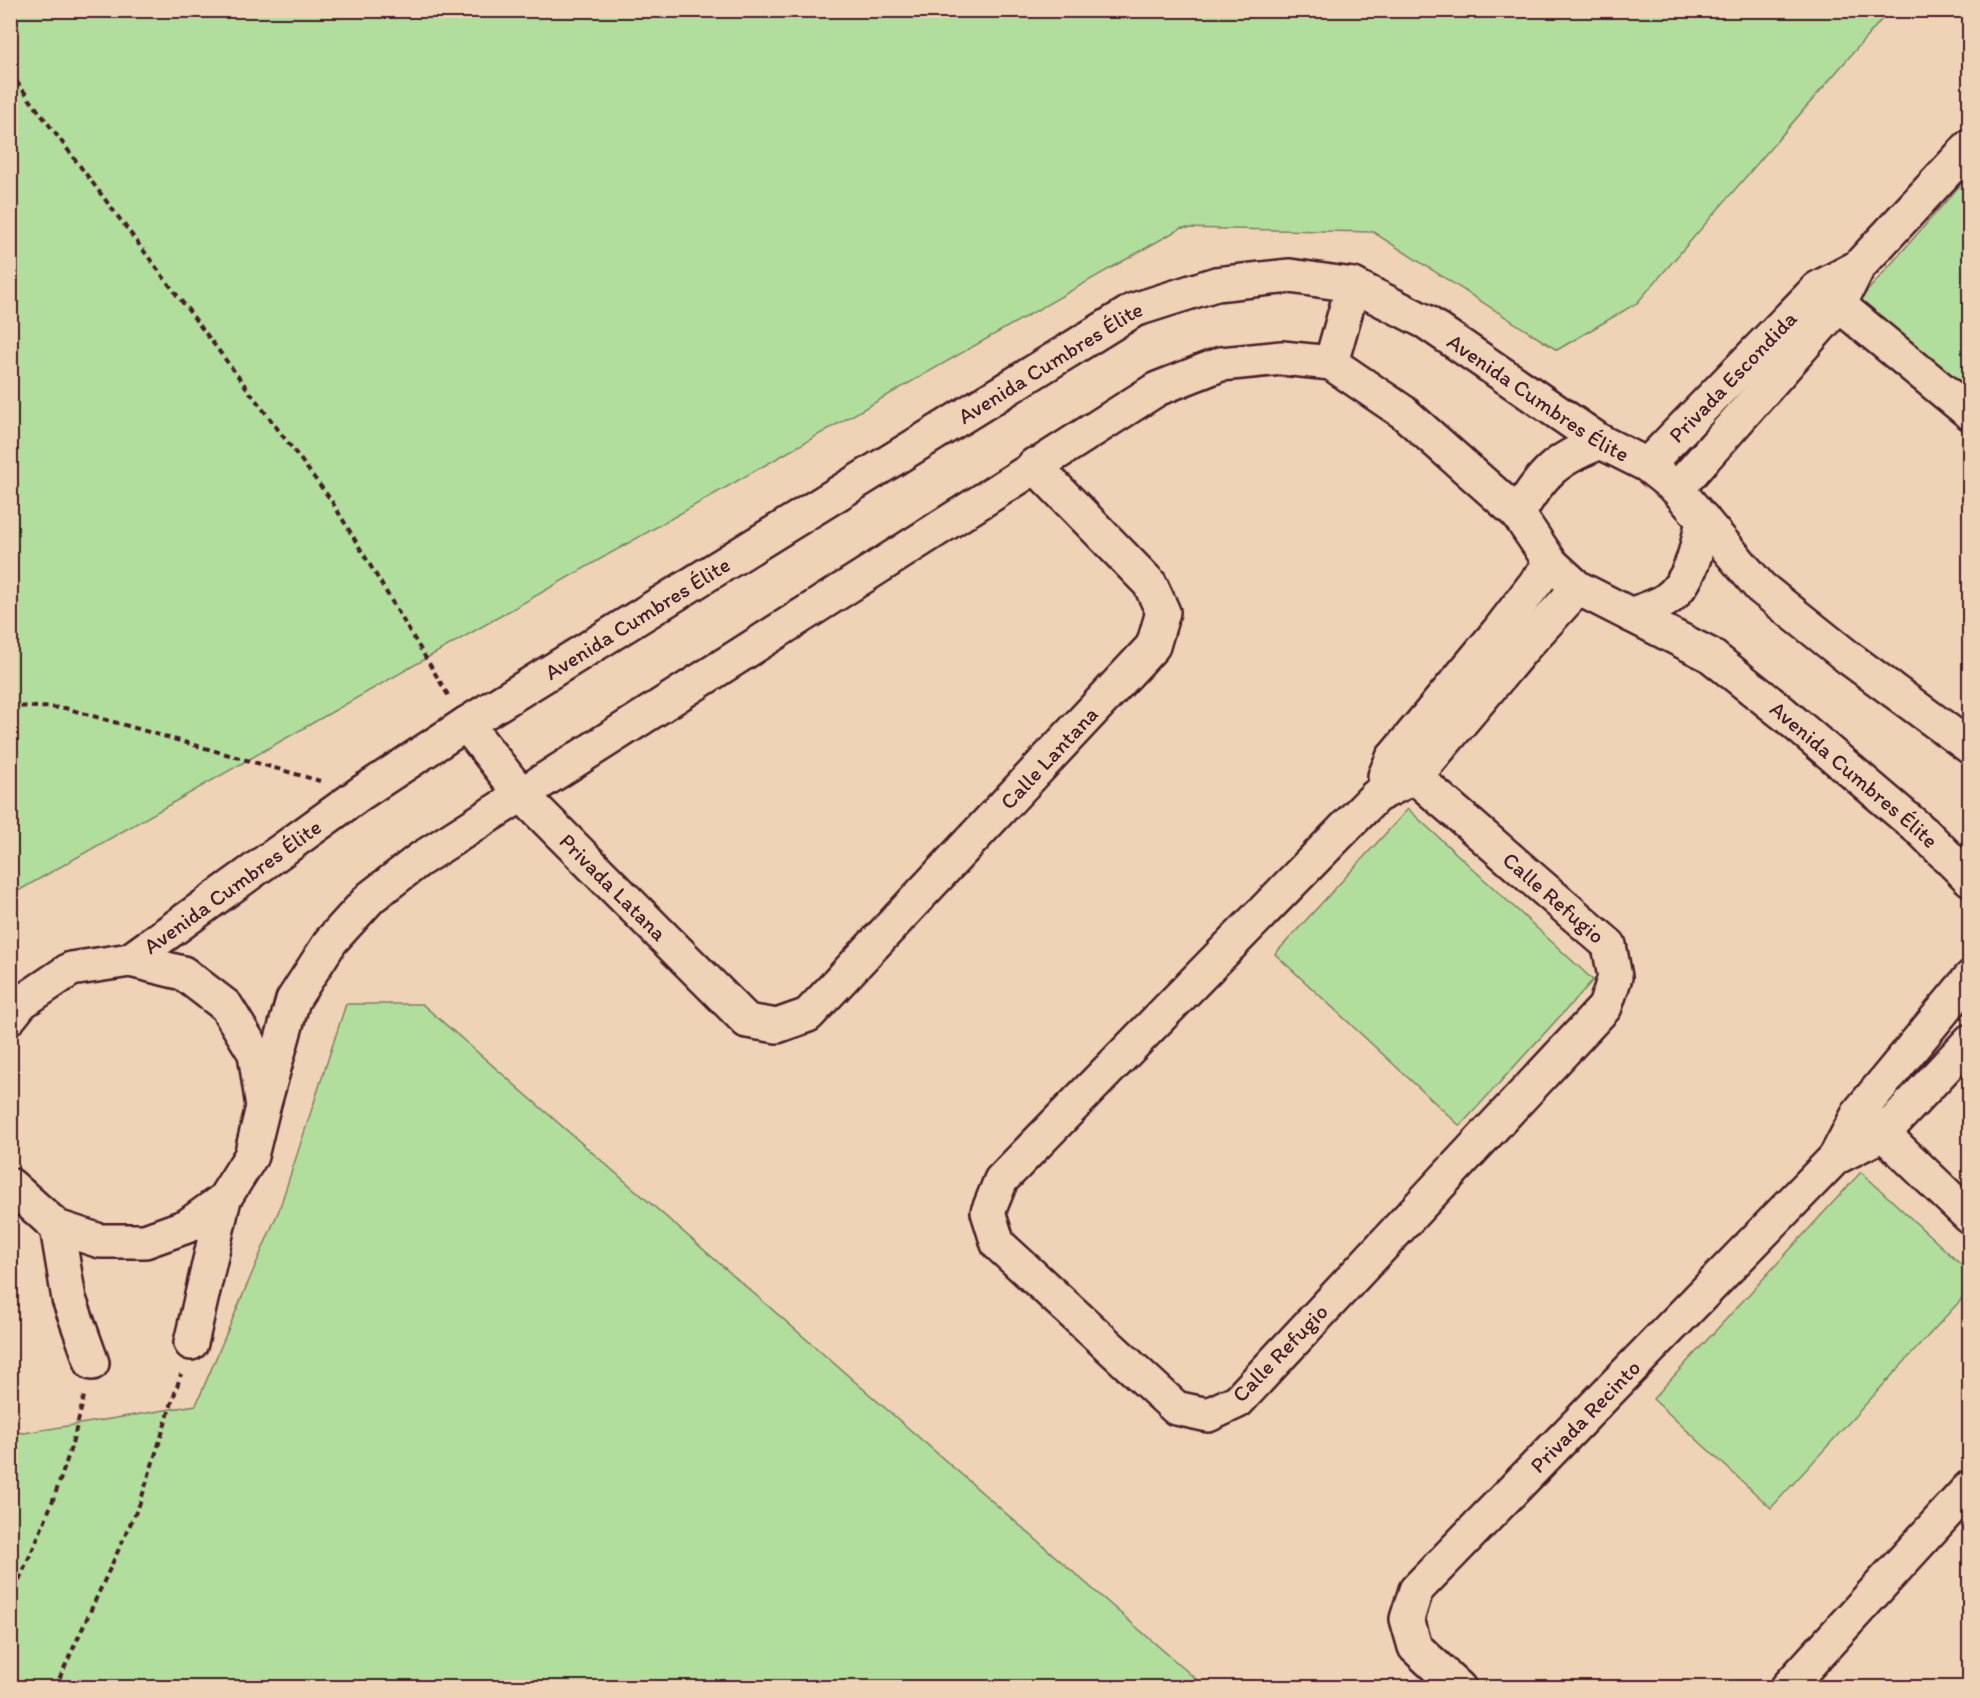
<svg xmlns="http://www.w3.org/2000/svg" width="1980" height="1698" viewBox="0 0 1980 1698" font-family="Itim,sans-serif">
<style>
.green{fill:#b2de9d;stroke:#7e7e64;stroke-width:1.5}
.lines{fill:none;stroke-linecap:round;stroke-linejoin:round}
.street-casing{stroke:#4a1f2b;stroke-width:38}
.secondary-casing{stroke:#4a1f2b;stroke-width:38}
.path{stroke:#4a1f2b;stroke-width:4;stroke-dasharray:6 4.5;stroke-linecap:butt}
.street{stroke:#efd3b6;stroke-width:33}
.secondary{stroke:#efd3b6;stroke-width:33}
.labels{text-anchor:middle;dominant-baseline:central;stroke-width:4.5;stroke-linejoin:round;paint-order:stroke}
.street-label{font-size:22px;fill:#4a1f2b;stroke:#efd3b6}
</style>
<rect width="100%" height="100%" fill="#efd3b6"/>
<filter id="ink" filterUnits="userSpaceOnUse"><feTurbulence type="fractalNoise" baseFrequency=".0167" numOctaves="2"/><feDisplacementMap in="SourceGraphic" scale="12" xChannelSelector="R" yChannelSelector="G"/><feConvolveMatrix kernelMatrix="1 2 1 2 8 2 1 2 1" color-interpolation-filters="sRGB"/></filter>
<g filter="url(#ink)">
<!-- green -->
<g class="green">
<polygon points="11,10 1889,10 1889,11 1637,303 1557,350 1373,232 1181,228 11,895"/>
<polygon points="1969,175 1969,399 1856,304"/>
<polygon points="1408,809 1593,980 1460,1126 1275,954"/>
<polygon points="346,1004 422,1004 1205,1687 11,1687 11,1431 24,1433 196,1405 279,1210"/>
<polygon points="1861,1172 1969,1272 1969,1291 1771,1508 1653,1399"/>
</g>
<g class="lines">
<!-- street casing -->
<g class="street-casing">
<g id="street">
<polyline points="1822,291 1970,413"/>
<path id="s1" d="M1647,465L1818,288L1858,267"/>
<polyline points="1677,489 1839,305 1858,267 1970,146"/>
<path id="s2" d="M466,724L521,794L747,1021L777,1026L808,1015L1153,646L1163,612L1150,584L1034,465"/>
<path id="s3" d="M1393,758L1415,777L1609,945L1615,977L1605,1007L1238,1401L1208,1415L1176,1408L998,1244L988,1212L1001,1180L1376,796L1415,777L1524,647L1578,588"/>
<polyline points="1385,776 1393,758 1498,632 1551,563"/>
<polyline points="1867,1118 1970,1217"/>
<polyline points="1835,1158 1883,1134 1970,1041"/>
<polyline points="57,1227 69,1299 92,1363"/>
<polyline points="191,1343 224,1199"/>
<path id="s4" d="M1459,1688L1415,1647L1407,1619L1416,1590L1835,1158L1860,1111L1970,978"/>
<polyline points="1787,1688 1970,1487"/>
</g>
</g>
<!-- secondary casing -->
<g class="secondary-casing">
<g id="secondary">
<polyline points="1331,363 1353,285"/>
<path d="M1518,514C1542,473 1556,459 1601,442"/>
<path d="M1631,615C1642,610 1656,607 1666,600C1691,583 1698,546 1703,519"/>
<path id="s5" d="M130,960L361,793L466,724L1134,310L1216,284L1290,276L1353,285L1426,322L1601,442L1647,465L1677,489L1760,587L1849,658L1970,747"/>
<polyline points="10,1017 22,1002 71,969 130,960 183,973 226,1006 255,1053 263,1107 251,1156 224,1199 187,1226 145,1241 100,1241 57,1227 10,1185"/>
<path id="s6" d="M263,1107L293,1000L331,941L371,897L419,860L1157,389L1221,364L1282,358L1331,363L1403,412L1518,514L1551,563L1578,588L1710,655L1783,713L1924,833L1970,879"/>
</g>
</g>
<!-- path -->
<g class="path">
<polyline points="10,73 331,500 448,695"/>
<polyline points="10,706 65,708 320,781"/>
<path d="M10,1599C41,1534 69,1467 84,1396"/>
<polyline points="55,1688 140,1503 181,1374"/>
</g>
<!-- street -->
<use href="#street" class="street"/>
<!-- secondary -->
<use href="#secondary" class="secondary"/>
</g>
</g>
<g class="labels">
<!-- street labels -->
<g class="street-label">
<text stroke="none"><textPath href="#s5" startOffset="1098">Avenida Cumbres Élite</textPath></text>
<text stroke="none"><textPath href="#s1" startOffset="123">Privada Escondida</textPath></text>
<text stroke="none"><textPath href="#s5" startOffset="1638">Avenida Cumbres Élite</textPath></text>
<text stroke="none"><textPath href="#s5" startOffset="612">Avenida Cumbres Élite</textPath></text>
<text stroke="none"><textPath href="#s2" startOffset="825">Calle Lantana</textPath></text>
<text stroke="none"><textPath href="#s6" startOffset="2028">Avenida Cumbres Élite</textPath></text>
<text stroke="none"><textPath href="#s5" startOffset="126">Avenida Cumbres Élite</textPath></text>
<text stroke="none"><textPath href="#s2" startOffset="220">Privada Latana</textPath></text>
<text stroke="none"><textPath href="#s3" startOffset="213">Calle Refugio</textPath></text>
<text transform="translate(1280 1353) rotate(-46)">Calle Refugio</text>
<text stroke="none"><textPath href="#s4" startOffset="362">Privada Recinto</textPath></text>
</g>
</g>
<!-- margin -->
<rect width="1980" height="1698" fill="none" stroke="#efd3b6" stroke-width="36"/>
<rect x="18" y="18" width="1944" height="1662" fill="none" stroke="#4a1f2b" stroke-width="2" filter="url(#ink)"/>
</svg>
